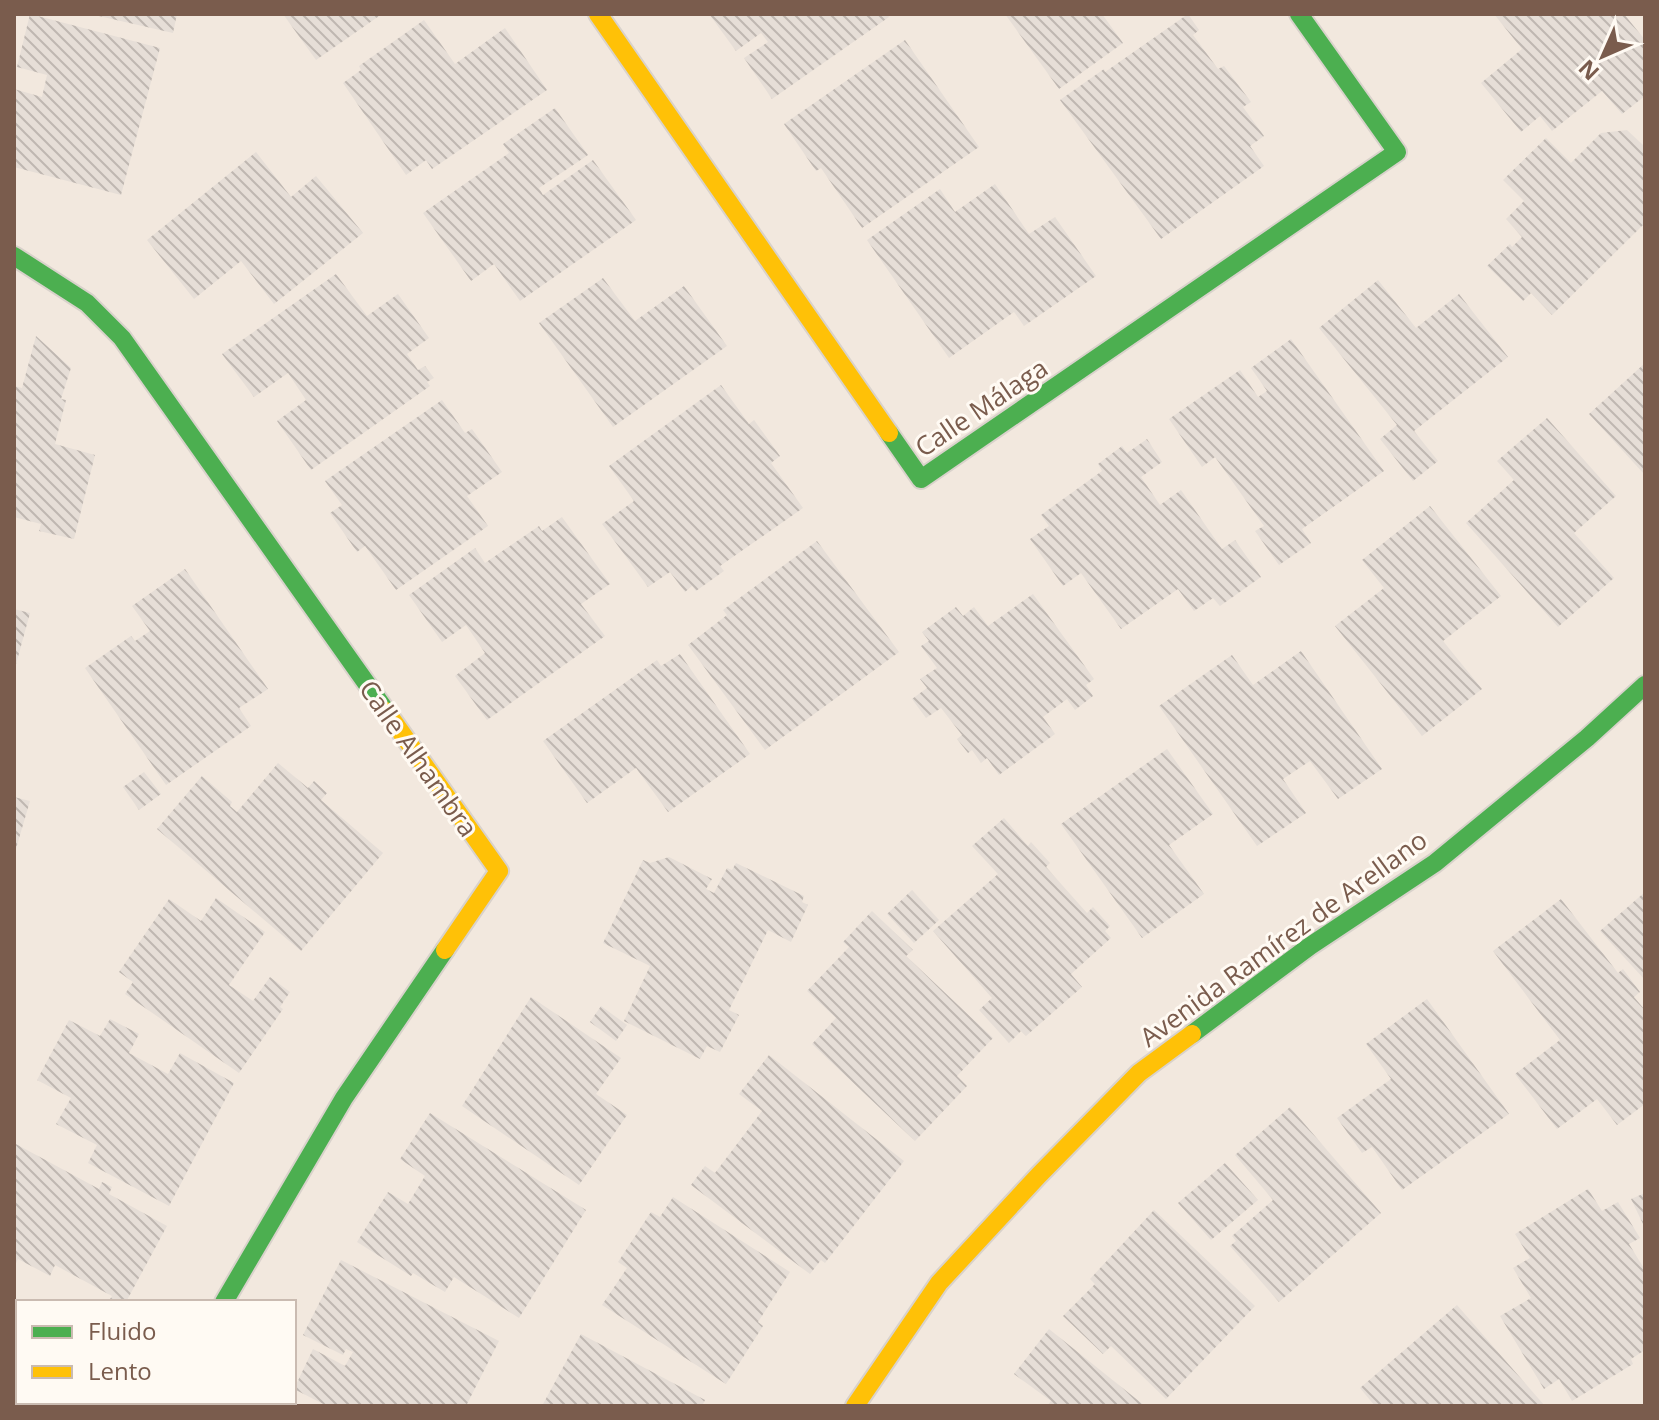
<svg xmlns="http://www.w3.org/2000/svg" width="1659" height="1420" viewBox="0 0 1659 1420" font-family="'Open Sans',sans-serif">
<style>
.residential{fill:#f2e8de;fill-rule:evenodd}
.building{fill:url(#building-back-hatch)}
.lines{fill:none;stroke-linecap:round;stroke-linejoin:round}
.street-casing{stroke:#d7d1cb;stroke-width:48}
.fast-casing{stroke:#d9d2cb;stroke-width:22}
.slow-casing{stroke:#d9d2cb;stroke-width:22}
.street{stroke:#fefefd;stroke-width:44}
.fast{stroke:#4caf50;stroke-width:18}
.slow{stroke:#ffc107;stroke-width:18}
.labels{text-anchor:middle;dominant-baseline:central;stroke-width:6;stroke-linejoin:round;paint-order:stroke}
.street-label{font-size:26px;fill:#7a5c4d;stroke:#fffaf3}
</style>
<defs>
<pattern id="building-back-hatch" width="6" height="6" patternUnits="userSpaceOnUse" patternTransform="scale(2)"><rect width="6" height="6" fill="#e6ded7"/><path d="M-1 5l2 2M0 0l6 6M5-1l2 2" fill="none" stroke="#bfb7b1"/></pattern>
</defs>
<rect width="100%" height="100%" fill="#f9f5f0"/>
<!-- residential -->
<path class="residential" d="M14,14H1645V1406H14ZM18,1302H294V1402H18Z"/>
<!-- building -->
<g class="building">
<polygon points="30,14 160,48 121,195 14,167 14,89 42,97 47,75 17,67"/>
<polygon points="90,14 177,14 173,33"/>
<polygon points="283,14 382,14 316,60"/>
<polygon points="709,14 887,14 889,17 772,99 744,58 768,42 761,33 736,51"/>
<polygon points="1005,14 1102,14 1123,43 1059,89"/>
<polygon points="1188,14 1199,30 1193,35 1218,69 1224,66 1251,102 1243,107 1264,136 1250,146 1264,166 1161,239 1060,100 1104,69 1105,72"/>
<polygon points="1494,14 1624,14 1645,40 1645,96 1622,114 1602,91 1552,131 1540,116 1521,132 1481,83 1522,49"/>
<polygon points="424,20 455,64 505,28 547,90 432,169 426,160 406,175 343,83 361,70 359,66"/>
<polygon points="905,40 979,147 862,228 821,168 816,171 784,124"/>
<polygon points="555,108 588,155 539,188 543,195 593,160 636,220 520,301 494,264 471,281 423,213 509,153 503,144"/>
<polygon points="1627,130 1645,147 1645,223 1552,315 1531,293 1523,301 1487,266 1510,244 1512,247 1522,237 1506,219 1524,201 1503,180 1546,138 1571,163 1601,133"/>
<polygon points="256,152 291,197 316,176 363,233 274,304 241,261 194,299 147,240"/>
<polygon points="995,184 1029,234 1055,217 1096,276 1024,326 1014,312 949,358 867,240 940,189 955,212"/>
<polygon points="336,274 367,316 398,294 429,338 407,354 418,370 425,366 434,378 427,382 430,386 311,470 277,421 306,400 288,373 254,397 222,354"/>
<polygon points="603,278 635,321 684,286 727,346 613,427 539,323"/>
<polygon points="1378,280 1416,328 1459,294 1508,357 1414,431 1438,461 1413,481 1380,439 1397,425 1319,328"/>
<polygon points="36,336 71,368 61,399 66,400 55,444 95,455 74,539 39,531 41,524 14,517 14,386 22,388"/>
<polygon points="1291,339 1384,471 1302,529 1311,543 1279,565 1255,531 1264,526 1215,457 1202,467 1169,419 1240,370 1258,397 1267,391 1251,368"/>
<polygon points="1645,363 1645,475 1589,414"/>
<polygon points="721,385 749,424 754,420 780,456 771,463 803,508 720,566 724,571 696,591 692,586 685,592 670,572 648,587 602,524 634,501 609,466"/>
<polygon points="442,400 465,433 472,429 502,472 467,496 488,526 396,590 365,546 357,552 330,513 342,505 325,481"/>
<polygon points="1547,418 1616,496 1574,533 1614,578 1558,627 1466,523 1514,480 1497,461"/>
<polygon points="1147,439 1162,462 1141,477 1160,505 1181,490 1222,549 1235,540 1261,577 1220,606 1213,598 1194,611 1178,589 1121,629 1081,573 1063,586 1030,539 1049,526 1041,515 1102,471 1098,464 1122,446 1127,453"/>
<polygon points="1430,506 1501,596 1443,641 1482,689 1422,736 1335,626 1384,588 1362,560"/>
<polygon points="562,517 610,584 581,604 605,636 487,720 455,676 485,653 466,625 442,642 409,595 475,548 485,563 539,526 542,531"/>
<polygon points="817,541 899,652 765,750 688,645 727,615 723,610"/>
<polygon points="185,569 268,689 239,708 251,726 166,785 85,668 131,636 135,641 150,631 132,606"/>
<polygon points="1033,594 1094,679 1086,685 1093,696 1075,710 1067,699 1043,717 1055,734 999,775 987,758 981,763 972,750 968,753 957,739 962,735 941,708 926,718 912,699 927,688 920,679 937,668 921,646 929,641 922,632 956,607 963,616 974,607 988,626"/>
<polygon points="14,609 30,613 15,668 14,668"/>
<polygon points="1301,651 1382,769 1338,799 1310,761 1283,779 1306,813 1257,846 1159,706 1232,655 1253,685"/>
<polygon points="680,654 750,754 668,812 636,768 587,803 543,741 657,660 661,666"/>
<polygon points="1167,749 1213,814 1169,845 1204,894 1142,938 1061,824"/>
<polygon points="278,763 308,788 314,781 327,793 321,800 383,853 301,951 157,829 202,776 232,802 230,806 237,812"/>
<polygon points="144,772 161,794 139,810 123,787"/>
<polygon points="14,797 30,801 15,852 14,852"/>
<polygon points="1004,818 1028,846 1031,842 1050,863 1046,867 1087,913 1093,907 1110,926 1105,931 1111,938 1071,974 1082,987 1026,1036 1021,1031 1009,1043 979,1010 992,998 933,931 998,874 972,846"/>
<polygon points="669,857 712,879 706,889 714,893 727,868 732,870 736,863 804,896 802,902 808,905 791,942 768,930 729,1010 739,1015 720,1052 707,1046 700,1059 624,1021 650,966 603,943 643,860 650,863"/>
<polygon points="912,890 939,920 914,943 887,914"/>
<polygon points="1645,892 1645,980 1600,931"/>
<polygon points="216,898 265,932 229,985 253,1001 270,977 290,992 280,1007 283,1009 239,1073 125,994 133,982 119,972 169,899 201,921"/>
<polygon points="1561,899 1618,973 1623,969 1640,992 1634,997 1645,1010 1645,1104 1617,1125 1597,1099 1557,1129 1515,1074 1560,1040 1493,951"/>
<polygon points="872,911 913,950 906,956 993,1038 957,1076 967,1086 915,1141 812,1044 836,1018 807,991 849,947 843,942"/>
<polygon points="531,997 621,1058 596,1094 627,1115 579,1185 462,1106"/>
<polygon points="1427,999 1509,1114 1402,1190 1372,1147 1362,1153 1337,1118 1391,1079 1366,1044"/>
<polygon points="601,1006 627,1025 616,1041 590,1022"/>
<polygon points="110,1019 139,1034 129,1053 168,1074 180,1053 234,1083 169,1206 88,1163 97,1145 56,1124 71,1098 37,1080 69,1020 100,1036"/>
<polygon points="769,1055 904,1161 825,1263 821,1260 810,1274 691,1185 705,1166 715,1173 762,1111 739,1094"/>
<polygon points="1290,1107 1381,1213 1279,1302 1230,1246 1236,1241 1232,1236 1273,1200 1235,1155"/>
<polygon points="430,1113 586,1210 519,1318 454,1277 445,1292 413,1273 411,1276 357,1242 388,1192 408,1204 425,1176 400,1159"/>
<polygon points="14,1143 99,1189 102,1182 112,1187 109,1194 167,1226 126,1302 108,1302 112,1296 55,1265 50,1276 18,1259 14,1267"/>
<polygon points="1225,1163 1258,1200 1211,1240 1178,1203"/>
<polygon points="1588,1189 1602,1211 1618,1202 1640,1238 1629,1244 1645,1270 1645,1350 1631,1359 1633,1364 1572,1401 1559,1379 1544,1389 1500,1316 1531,1298 1513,1268 1530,1258 1515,1234"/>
<polygon points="1645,1193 1645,1228 1631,1199"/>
<polygon points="673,1197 790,1272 758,1322 763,1326 726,1384 602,1305 627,1268 618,1262 651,1212 660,1217"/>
<polygon points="1154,1210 1255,1306 1166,1399 1111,1346 1103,1354 1063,1316 1095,1284 1090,1279"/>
<polygon points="341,1260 499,1341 466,1406 327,1406 294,1389 313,1349 345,1366 353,1352 346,1349 343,1355 303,1335"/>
<polygon points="1457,1305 1545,1406 1375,1406 1360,1388"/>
<polygon points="14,1326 18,1327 18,1402 97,1402 95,1406 14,1406"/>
<polygon points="1049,1329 1145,1406 1047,1406 1051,1401 1014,1374"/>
<polygon points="581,1334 705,1400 702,1406 542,1406"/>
</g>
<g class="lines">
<!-- street casing -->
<g class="street-casing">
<polyline id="street" points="184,1406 186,1402"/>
</g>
<!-- fast casing -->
<g class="fast-casing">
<g id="fast">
<polyline points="14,256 87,303 122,338 386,711"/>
<polyline points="889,433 921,479 1397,152 1299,14"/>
<polyline points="1192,1034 1310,946 1435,863 1587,738 1645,685"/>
<polyline points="224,1302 344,1098 445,950"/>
</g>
</g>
<!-- slow casing -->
<g class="slow-casing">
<g id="slow">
<polyline points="598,14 889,433"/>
<polyline points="386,711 499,871 445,950"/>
<polyline points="855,1406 939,1283 1039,1175 1139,1073 1192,1034"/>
</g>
</g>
<!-- street -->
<use href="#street" class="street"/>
<!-- fast -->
<use href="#fast" class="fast"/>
<!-- slow -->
<use href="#slow" class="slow"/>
</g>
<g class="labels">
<!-- street labels -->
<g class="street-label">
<text transform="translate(981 407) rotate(-34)">Calle Málaga</text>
<text transform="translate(419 758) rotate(55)">Calle Alhambra</text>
<text transform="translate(1283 938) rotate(-36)">Avenida Ramírez de Arellano</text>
</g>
</g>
<!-- border -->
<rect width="1659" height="1420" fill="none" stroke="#7a5c4d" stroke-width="32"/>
<!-- legend -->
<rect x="16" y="1300" width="280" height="104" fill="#fffaf3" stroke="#cabbb1" stroke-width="2"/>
<rect x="32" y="1326" width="40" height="12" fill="#4caf50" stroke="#cabbb1" stroke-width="2"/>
<text x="88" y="1340" font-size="24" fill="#7a5c4d">Fluido</text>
<rect x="32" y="1366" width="40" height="12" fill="#ffc107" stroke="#cabbb1" stroke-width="2"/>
<text x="88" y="1380" font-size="24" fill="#7a5c4d">Lento</text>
<!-- north arrow -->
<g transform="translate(1603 56) rotate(225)" stroke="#fffaf3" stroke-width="6" paint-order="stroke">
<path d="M0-6L14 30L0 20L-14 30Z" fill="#7a5c4d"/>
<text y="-12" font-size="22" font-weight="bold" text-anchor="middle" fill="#7a5c4d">N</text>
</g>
</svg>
